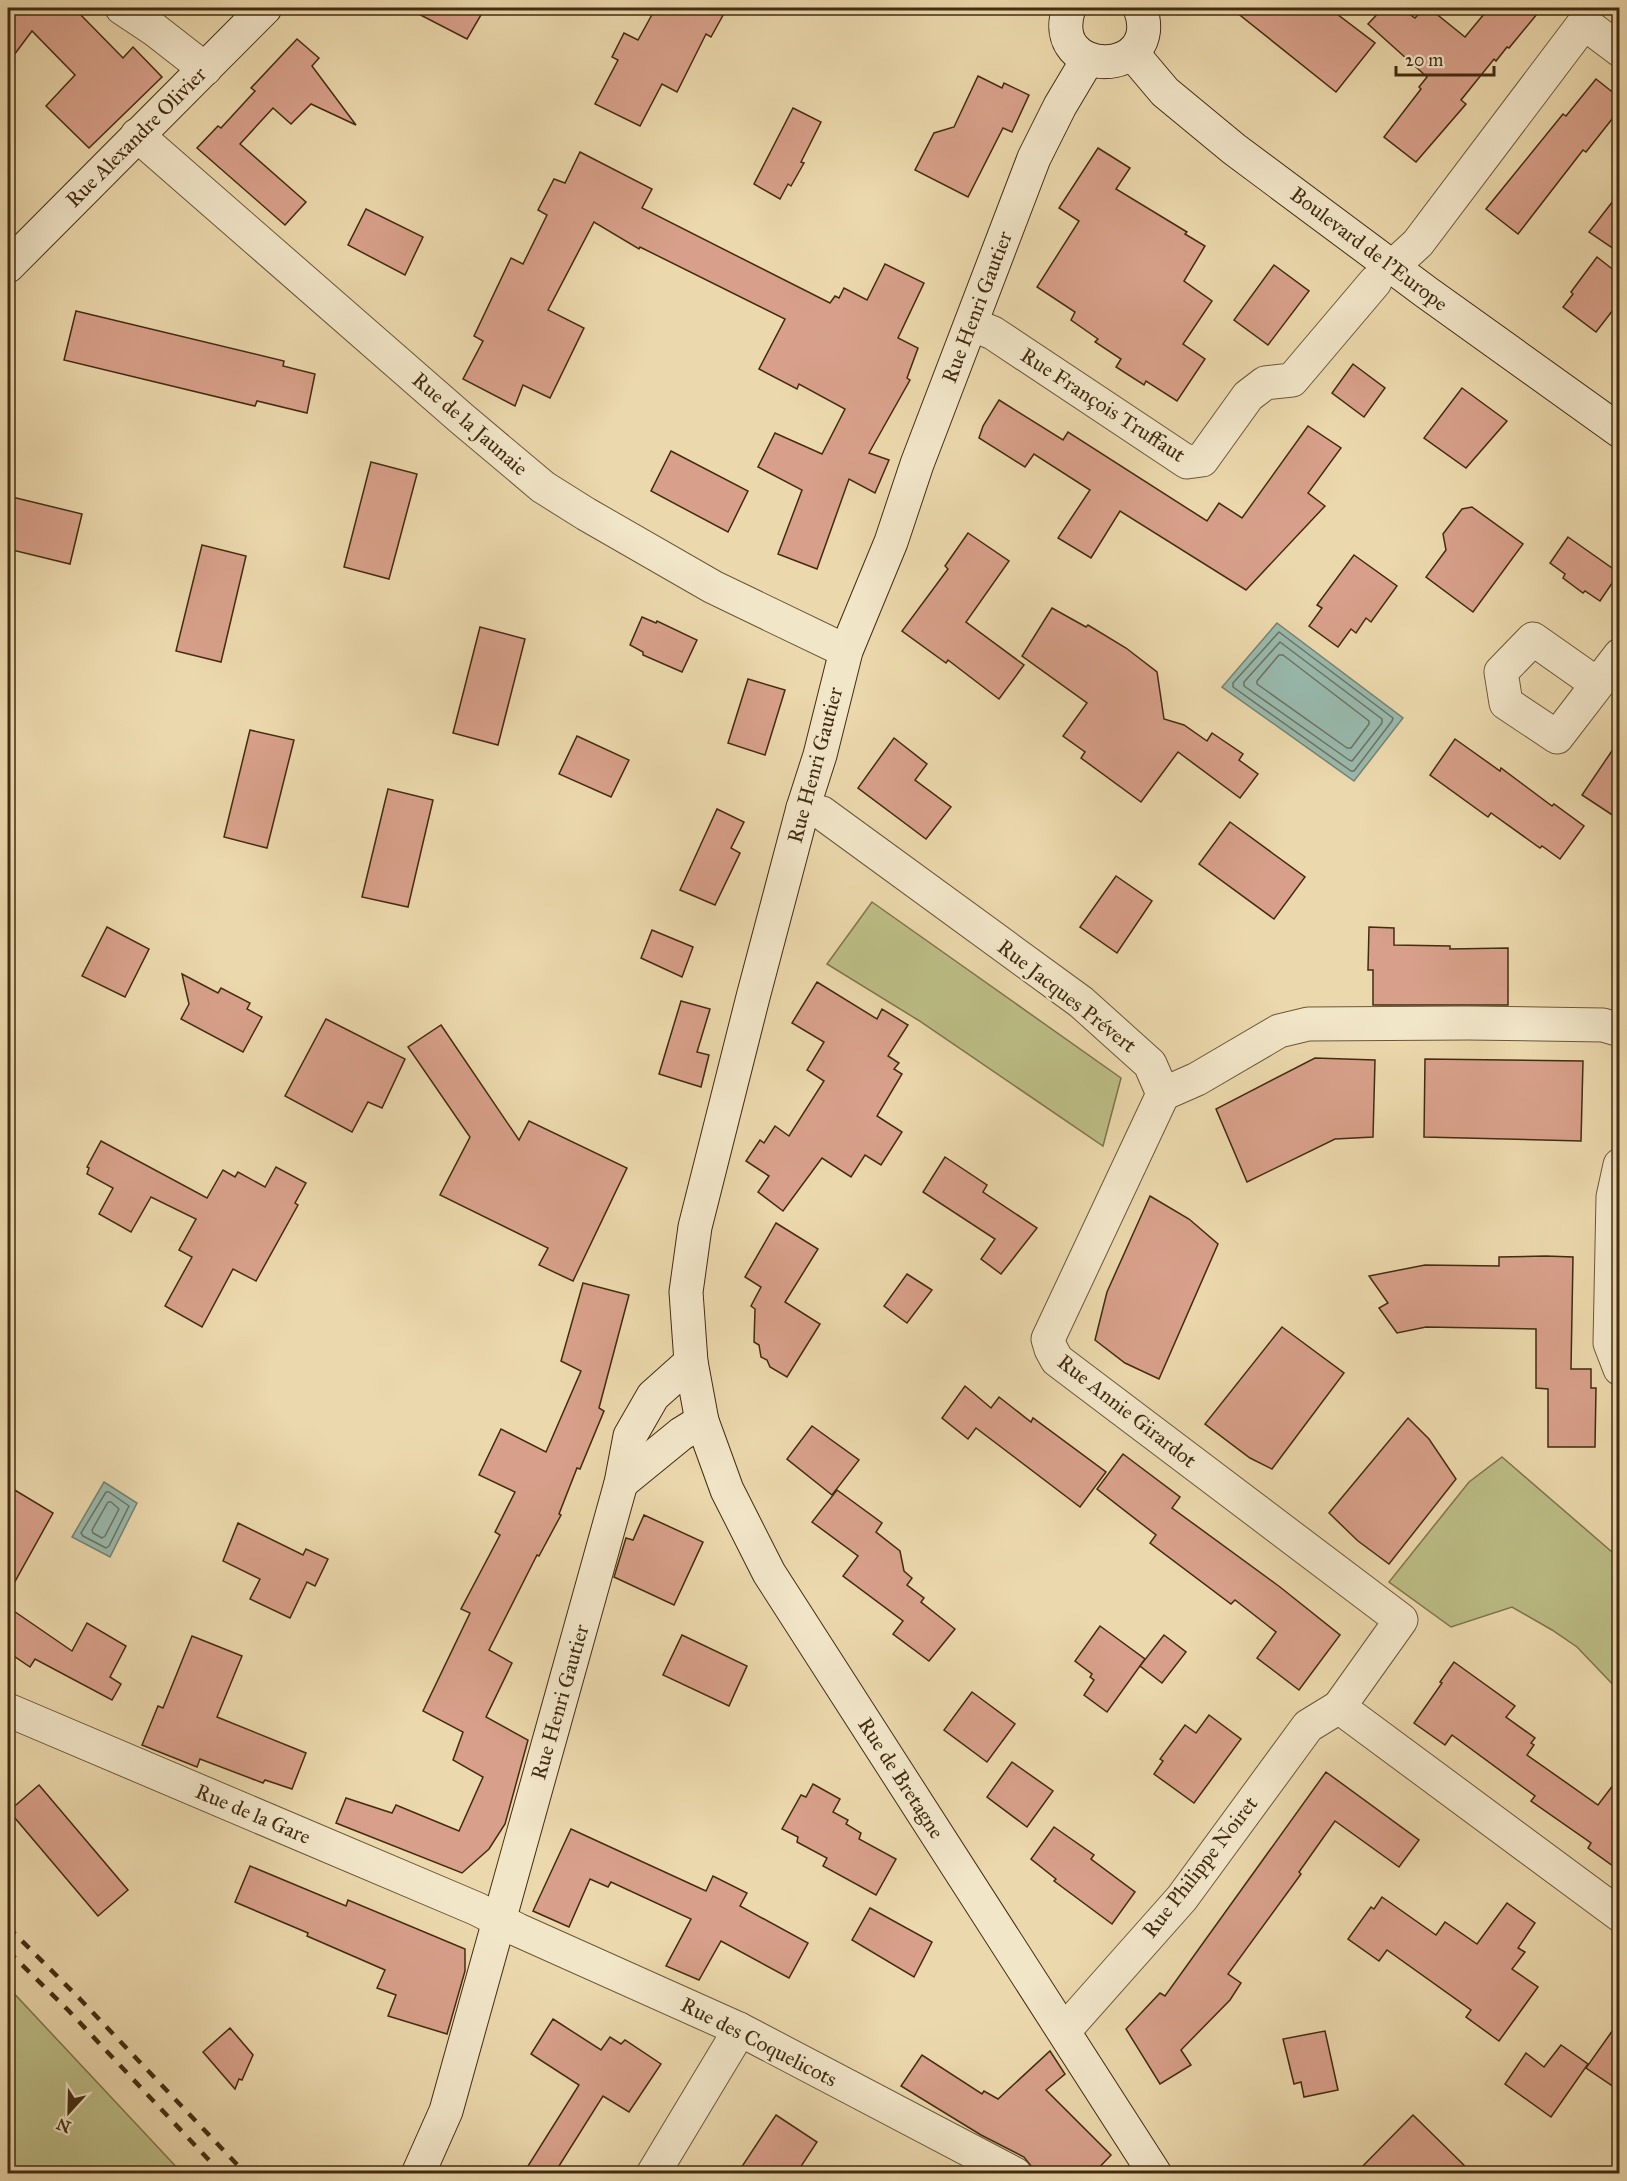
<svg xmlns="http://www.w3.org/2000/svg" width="1627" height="2181" viewBox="0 0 1627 2181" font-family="'IM FELL Great Primer',serif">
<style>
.green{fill:#bcbd86;stroke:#7f744b;stroke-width:1.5}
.water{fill:#98b9ad;stroke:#76816e;stroke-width:1.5}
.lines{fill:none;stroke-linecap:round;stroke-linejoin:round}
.shore{stroke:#6d725e;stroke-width:1.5}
.building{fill:#d8a08a;stroke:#422c10;stroke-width:1.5}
.street-casing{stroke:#6c5737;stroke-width:35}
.secondary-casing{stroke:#422c10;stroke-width:35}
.street{stroke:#f2e6c9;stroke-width:33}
.secondary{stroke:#f2e6c9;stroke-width:33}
.rail{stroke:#422c10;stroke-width:4.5;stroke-dasharray:10 10;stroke-linecap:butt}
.labels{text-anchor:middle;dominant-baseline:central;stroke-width:4.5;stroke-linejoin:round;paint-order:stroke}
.street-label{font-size:21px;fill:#422c10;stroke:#f2e6c9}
</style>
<rect width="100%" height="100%" fill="#ebd8ac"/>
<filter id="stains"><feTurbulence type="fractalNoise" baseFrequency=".00333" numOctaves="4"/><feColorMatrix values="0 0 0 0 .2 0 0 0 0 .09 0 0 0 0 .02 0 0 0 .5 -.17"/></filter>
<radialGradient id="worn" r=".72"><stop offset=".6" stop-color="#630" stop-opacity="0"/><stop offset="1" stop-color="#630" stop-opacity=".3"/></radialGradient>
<!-- green -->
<g class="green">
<polygon points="872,902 1121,1078 1103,1146 918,1020 827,964"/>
<polygon points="1502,1457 1619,1558 1619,1691 1577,1647 1552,1630 1512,1607 1451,1627 1389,1582 1469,1482"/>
<polygon points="8,1987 182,2173 8,2173"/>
</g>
<!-- water -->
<g class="water">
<polygon points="1277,623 1403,718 1354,781 1222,687"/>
<polygon points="104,1482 137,1503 110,1557 72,1537"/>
</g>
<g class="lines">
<!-- shore -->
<g class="shore">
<polygon points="1279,632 1393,718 1392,721 1354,771 1351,771 1233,687 1233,683"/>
<polygon points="1280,642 1382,719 1382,723 1352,761 1349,760 1244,686 1244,682"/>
<polygon points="1279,655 1283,655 1369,721 1369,724 1351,748 1347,748 1257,684 1257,681"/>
<polygon points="106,1492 109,1492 129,1506 109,1546 106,1548 83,1536 81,1533"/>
<polygon points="108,1502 111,1502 119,1509 105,1536 102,1538 93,1533 92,1530"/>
</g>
</g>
<!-- building -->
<g class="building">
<polygon points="8,8 74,8 123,58 133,47 162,77 89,148 46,106 75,75 32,31 8,63"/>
<polygon points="407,8 485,8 467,39"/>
<polygon points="646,8 727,8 711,37 706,34 677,92 662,84 640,126 595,104 618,60 612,57 624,33 638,40 654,11"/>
<polygon points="1231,8 1329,8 1375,43 1336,92"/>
<polygon points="1383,8 1401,8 1415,18 1424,8 1429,8 1465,37 1489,8 1542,8 1509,48 1507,47 1496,61 1494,59 1461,100 1466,104 1416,162 1384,137 1421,89 1419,87 1427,77 1368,24"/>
<polygon points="297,39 319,58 312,66 356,125 311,104 291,124 273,108 240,144 306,202 285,225 197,148 218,126 221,128 255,91 251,88"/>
<polygon points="978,76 1002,88 1004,83 1029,95 1012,132 1003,128 968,197 915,170 934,133 954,127"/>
<polygon points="1596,79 1620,98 1620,109 1586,152 1583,150 1518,234 1486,209 1563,114 1566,116"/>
<polygon points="793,108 821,122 801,162 804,163 791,186 788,184 780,199 754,184"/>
<polygon points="1098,148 1130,168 1116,189 1187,232 1185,234 1205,246 1184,281 1212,301 1183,344 1205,359 1177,401 1146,381 1144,385 1116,367 1121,359 1095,342 1098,339 1071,320 1075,312 1037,287 1079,221 1059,208"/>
<polygon points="580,152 652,189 642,208 830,303 835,296 839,298 844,288 867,300 885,264 924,283 898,338 918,348 907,378 910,380 869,453 889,460 875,493 849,479 817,569 778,554 802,490 758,467 775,433 822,454 845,409 799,384 797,389 759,369 785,319 640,247 639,249 594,222 548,310 584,328 550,398 523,385 515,406 463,379 483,341 474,336 511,258 523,264 547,215 538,210 554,179 565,183"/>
<polygon points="1620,192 1620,253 1589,232"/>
<polygon points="366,209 423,237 405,275 348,245"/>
<polygon points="1597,257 1620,275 1620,301 1596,332 1563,307 1573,294 1571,292"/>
<polygon points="1274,265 1309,291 1268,345 1234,320"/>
<polygon points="76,311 284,361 283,366 315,374 307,413 257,401 255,406 64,360"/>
<polygon points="1353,364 1385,388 1364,417 1332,393"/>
<polygon points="1462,388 1507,421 1466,468 1424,438"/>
<polygon points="999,400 1063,440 1068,432 1207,521 1219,503 1242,518 1308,426 1341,448 1308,493 1325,506 1246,590 1120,511 1091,558 1058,538 1090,490 1034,454 1025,467 979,438 983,426"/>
<polygon points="671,451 748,491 728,532 651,491"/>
<polygon points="371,462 417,474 389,579 344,567"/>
<polygon points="8,496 82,514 70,564 8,549"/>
<polygon points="1472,507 1523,544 1473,612 1426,577 1446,550 1443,534 1462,509"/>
<polygon points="968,533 1009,561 966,622 1024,665 999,699 948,660 946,663 902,631 948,569 945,566"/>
<polygon points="1568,537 1619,573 1600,601 1585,591 1583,593 1563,578 1565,574 1550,563"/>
<polygon points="202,545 246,556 221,662 176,651"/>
<polygon points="1354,555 1397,586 1371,622 1366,618 1356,633 1351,629 1338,647 1309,626 1322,608 1317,605"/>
<polygon points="1052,608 1086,627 1088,625 1126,648 1157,672 1164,719 1184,725 1207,741 1212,733 1243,754 1239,760 1258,774 1240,798 1178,752 1141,802 1081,758 1085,752 1063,736 1087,703 1022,656"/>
<polygon points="642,617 656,623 657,621 697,640 682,672 643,655 643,652 630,645"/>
<polygon points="480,627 525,639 498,745 453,733"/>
<polygon points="748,679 785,690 765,755 728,743"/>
<polygon points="250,730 294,740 267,848 224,837"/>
<polygon points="577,736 629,760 611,797 559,774"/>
<polygon points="894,738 927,764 915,780 951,807 926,839 858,788"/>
<polygon points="1455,739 1500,771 1501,768 1552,806 1554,804 1584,826 1560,859 1542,846 1540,848 1491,813 1488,817 1430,775"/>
<polygon points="1620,739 1620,820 1582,795"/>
<polygon points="388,789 433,800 408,907 362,897"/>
<polygon points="717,809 744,822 731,848 740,853 715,905 680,890"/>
<polygon points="1230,822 1305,877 1274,919 1199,864"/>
<polygon points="1116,876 1152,901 1117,953 1080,927"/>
<polygon points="107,927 149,949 125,997 82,976"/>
<polygon points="1369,927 1394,928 1394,945 1450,946 1450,949 1508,948 1508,1005 1373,1005 1373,970 1368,970"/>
<polygon points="652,930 693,947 682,977 641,958"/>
<polygon points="182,974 218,993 221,988 250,1003 247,1009 262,1017 243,1052 181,1019 189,1004"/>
<polygon points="817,982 877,1019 882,1009 908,1025 888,1056 899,1063 894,1069 902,1074 877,1116 902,1132 881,1165 865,1155 851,1177 822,1158 783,1211 758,1192 769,1176 746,1161 760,1140 764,1143 775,1126 789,1136 824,1081 807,1070 824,1042 792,1023"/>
<polygon points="681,1001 710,1009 697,1052 709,1055 701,1087 659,1074"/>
<polygon points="326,1019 405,1059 382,1108 368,1102 352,1132 285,1096"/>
<polygon points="441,1025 519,1140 529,1121 627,1168 573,1281 539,1265 548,1248 440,1195 470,1137 408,1047"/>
<polygon points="1315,1058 1375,1060 1373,1137 1335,1139 1247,1182 1216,1109"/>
<polygon points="1425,1059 1583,1061 1581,1141 1424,1137"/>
<polygon points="101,1141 207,1198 223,1170 235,1177 238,1172 265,1187 276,1167 306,1183 295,1203 298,1205 256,1281 233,1269 202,1327 165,1306 192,1257 179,1250 196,1219 151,1197 131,1232 99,1214 113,1188 87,1174 89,1168 87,1167"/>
<polygon points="945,1157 987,1185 983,1192 1037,1228 1001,1274 981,1259 995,1239 923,1192"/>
<polygon points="1150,1196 1189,1219 1218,1244 1159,1379 1125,1363 1095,1340 1107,1292"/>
<polygon points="776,1223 818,1249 785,1302 820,1324 787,1377 770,1367 767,1360 761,1357 759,1345 754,1342 755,1309 751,1306 761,1287 745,1277"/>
<polygon points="1546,1256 1573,1257 1571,1369 1591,1369 1591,1388 1596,1388 1595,1447 1548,1447 1548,1389 1536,1388 1536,1329 1426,1327 1397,1333 1379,1308 1388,1303 1369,1276 1425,1265 1499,1266 1499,1257"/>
<polygon points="907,1274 932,1290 907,1323 884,1306"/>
<polygon points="583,1283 629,1295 599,1408 604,1411 580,1469 577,1468 559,1514 561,1515 539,1556 537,1555 489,1650 512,1663 486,1717 528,1740 505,1824 489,1849 462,1873 336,1823 346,1798 392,1813 396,1805 459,1831 483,1777 453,1760 463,1732 423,1711 470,1613 461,1609 500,1535 495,1532 515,1492 479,1475 501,1429 546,1452 581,1371 561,1361"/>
<polygon points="1282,1327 1344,1373 1272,1469 1250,1458 1205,1424"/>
<polygon points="965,1386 991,1408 999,1397 1031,1422 1033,1418 1106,1472 1080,1507 976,1428 968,1439 942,1418"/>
<polygon points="1408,1418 1429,1439 1456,1479 1389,1564 1358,1541 1329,1513"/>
<polygon points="812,1426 859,1460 832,1495 787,1459"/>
<polygon points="1123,1454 1180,1497 1172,1508 1280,1587 1340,1635 1299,1690 1257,1658 1276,1632 1235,1600 1231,1604 1150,1543 1156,1535 1097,1489"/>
<polygon points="8,1486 53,1513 8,1594"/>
<polygon points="837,1490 882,1523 876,1532 900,1551 904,1571 912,1578 907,1585 924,1598 921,1602 955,1629 929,1661 893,1634 903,1621 843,1576 858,1556 812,1522"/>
<polygon points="644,1515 703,1542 674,1605 614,1577 626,1538 633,1540"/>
<polygon points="238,1523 303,1555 306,1549 328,1559 315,1586 307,1582 290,1618 250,1599 260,1579 223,1561"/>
<polygon points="8,1607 72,1651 87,1623 126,1646 110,1677 121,1684 112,1700 35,1659 30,1667 8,1652"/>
<polygon points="1100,1626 1145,1659 1107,1712 1084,1695 1094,1680 1090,1677 1092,1674 1075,1661"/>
<polygon points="682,1635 747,1666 729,1706 663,1675"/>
<polygon points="1164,1635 1186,1652 1162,1683 1140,1666"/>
<polygon points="192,1636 242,1656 217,1717 306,1753 292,1789 265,1780 263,1783 200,1759 197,1767 142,1745 158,1706 163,1708"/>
<polygon points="1454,1662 1515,1706 1506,1717 1535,1738 1531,1743 1534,1745 1527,1755 1598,1805 1620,1776 1620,1871 1588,1848 1591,1843 1531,1801 1535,1796 1452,1735 1445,1745 1414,1723 1442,1683 1440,1682"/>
<polygon points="972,1692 1015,1724 987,1762 944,1730"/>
<polygon points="1209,1715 1241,1739 1194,1803 1154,1774 1163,1761 1160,1759 1185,1725 1196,1733"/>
<polygon points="1012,1762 1053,1791 1027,1827 987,1797"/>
<polygon points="1326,1772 1419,1840 1399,1867 1335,1821 1299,1872 1301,1874 1228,1974 1241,1983 1230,2000 1181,2050 1191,2065 1160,2084 1126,2029 1160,1993 1165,1996"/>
<polygon points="813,1784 840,1799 833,1812 848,1820 846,1824 861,1833 859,1839 896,1859 876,1895 823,1866 827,1858 797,1842 798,1837 782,1829 801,1795 806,1797"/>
<polygon points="39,1785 128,1890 98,1916 9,1811"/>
<polygon points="1054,1827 1094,1855 1091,1859 1135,1892 1112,1924 1054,1881 1056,1879 1031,1859"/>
<polygon points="571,1829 706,1891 713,1876 747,1893 740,1906 808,1943 789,1978 721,1941 699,1980 666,1966 691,1919 611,1882 608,1887 590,1879 569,1927 533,1911"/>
<polygon points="250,1866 346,1906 348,1900 465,1949 465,1971 447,2034 388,2016 396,1995 377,1988 385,1970 307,1936 308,1933 235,1902"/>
<polygon points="1382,1897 1436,1935 1445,1922 1477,1944 1507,1903 1535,1923 1518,1948 1525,1952 1512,1969 1538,1987 1499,2041 1466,2017 1471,2010 1387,1950 1379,1961 1348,1939 1371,1907 1374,1909"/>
<polygon points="870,1908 932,1942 914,1977 852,1940"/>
<polygon points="553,2019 601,2050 610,2037 621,2044 625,2040 661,2064 629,2112 603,2096 554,2174 523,2174 579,2085 531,2054"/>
<polygon points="1620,2020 1620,2091 1586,2068"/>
<polygon points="230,2028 253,2055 242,2080 239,2079 235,2089 203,2052"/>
<polygon points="1325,2031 1338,2090 1304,2097 1301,2082 1294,2084 1283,2039"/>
<polygon points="1561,2045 1588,2064 1551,2117 1505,2084 1526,2053 1544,2067"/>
<polygon points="1050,2051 1065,2074 1046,2090 1111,2155 1093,2174 1044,2174 1031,2166 1024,2157 981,2135 901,2086 922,2055 982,2094 984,2091 998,2099"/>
<polygon points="776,2115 817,2142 796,2174 737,2174"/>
<polygon points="1413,2115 1473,2174 1355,2174"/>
</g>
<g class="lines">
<!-- street casing -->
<g class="street-casing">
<g id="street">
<polyline points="122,8 155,30 205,69"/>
<polyline points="137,135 461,418 543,487 586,514 713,587 846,651"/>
<polyline points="1392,267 1418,243 1584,23 1620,50"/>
<polyline points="971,324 993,333 1187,462 1202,460 1248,396 1265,383 1292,380 1375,282"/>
<polyline points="1597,684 1533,639 1501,672 1506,703 1557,737 1620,655"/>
<polyline points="803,808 822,813 1081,1002 1150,1064 1163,1094 1197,1079 1279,1031 1308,1024 1468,1023 1603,1025 1620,1030"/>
<polyline points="1163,1094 1048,1339 1051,1349 1057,1360 1401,1620 1339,1707 1620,1915"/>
<polyline points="1620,1165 1613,1197 1610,1343 1620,1369"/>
<polyline points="8,1710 477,1909 518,1930 739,2029 1015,2174"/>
<polyline points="1064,2031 1182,1898 1308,1726 1339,1707"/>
<polyline points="653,2174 730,2046 739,2029"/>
</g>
</g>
<!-- secondary casing -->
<g class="secondary-casing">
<g id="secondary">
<path d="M1069,8C1045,80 1166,79 1140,8"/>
<polyline points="1132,53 1165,92 1234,149 1426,292 1620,431"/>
<polyline points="1088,59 1060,106 1034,158 917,464 891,542 846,651 820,755 803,808 753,997 695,1227 686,1292 691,1362 702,1421 727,1490 769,1573 1155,2174"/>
<polyline points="8,266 265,8"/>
<polyline points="621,1483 681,1434 702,1421"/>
<polyline points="418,2174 446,2111 621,1483 630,1436 653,1396 691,1362"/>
</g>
</g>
<!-- street -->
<use href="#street" class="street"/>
<!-- secondary -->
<use href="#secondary" class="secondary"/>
<!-- rail -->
<g class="rail">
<polyline points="8,1927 80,1999 246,2174"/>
<polyline points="8,1951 68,2010 222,2174"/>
</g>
</g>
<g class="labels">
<!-- street labels -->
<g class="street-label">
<text transform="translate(136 137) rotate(-45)">Rue Alexandre Olivier</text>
<text transform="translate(1369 249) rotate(37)">Boulevard de l'Europe</text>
<text transform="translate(977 307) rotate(-69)">Rue Henri Gautier</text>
<text transform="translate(1103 405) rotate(33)">Rue François Truffaut</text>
<text transform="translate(470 424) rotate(41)">Rue de la Jaunaie</text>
<text transform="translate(815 765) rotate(-75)">Rue Henri Gautier</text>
<text transform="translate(1067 996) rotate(38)">Rue Jacques Prévert</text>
<text transform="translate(1127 1411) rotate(38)">Rue Annie Girardot</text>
<text transform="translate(560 1702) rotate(-74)">Rue Henri Gautier</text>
<text transform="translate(901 1778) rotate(57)">Rue de Bretagne</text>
<text transform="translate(253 1814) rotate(23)">Rue de la Gare</text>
<text transform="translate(1200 1867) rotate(-52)">Rue Philippe Noiret</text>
<text transform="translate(759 2042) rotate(27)">Rue des Coquelicots</text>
</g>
</g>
<!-- margin -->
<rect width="1627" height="2181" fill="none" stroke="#ebd8ac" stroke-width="30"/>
<rect x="9" y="9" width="1609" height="2163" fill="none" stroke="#422c10" stroke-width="3"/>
<rect x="15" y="15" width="1597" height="2151" fill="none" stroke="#422c10" stroke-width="1.5"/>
<!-- north arrow -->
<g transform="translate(69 2112) rotate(202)" stroke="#f2e6c9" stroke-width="4.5" paint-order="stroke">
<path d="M0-4.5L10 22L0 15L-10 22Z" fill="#422c10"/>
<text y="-9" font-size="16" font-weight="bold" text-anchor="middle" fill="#422c10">N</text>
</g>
<!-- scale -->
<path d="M1396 66v9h98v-9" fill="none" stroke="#422c10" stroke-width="3"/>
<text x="1405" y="66" font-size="18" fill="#422c10" stroke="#f2e6c9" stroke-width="4.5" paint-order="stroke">20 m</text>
<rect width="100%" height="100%" filter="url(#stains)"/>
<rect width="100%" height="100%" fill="url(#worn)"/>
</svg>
